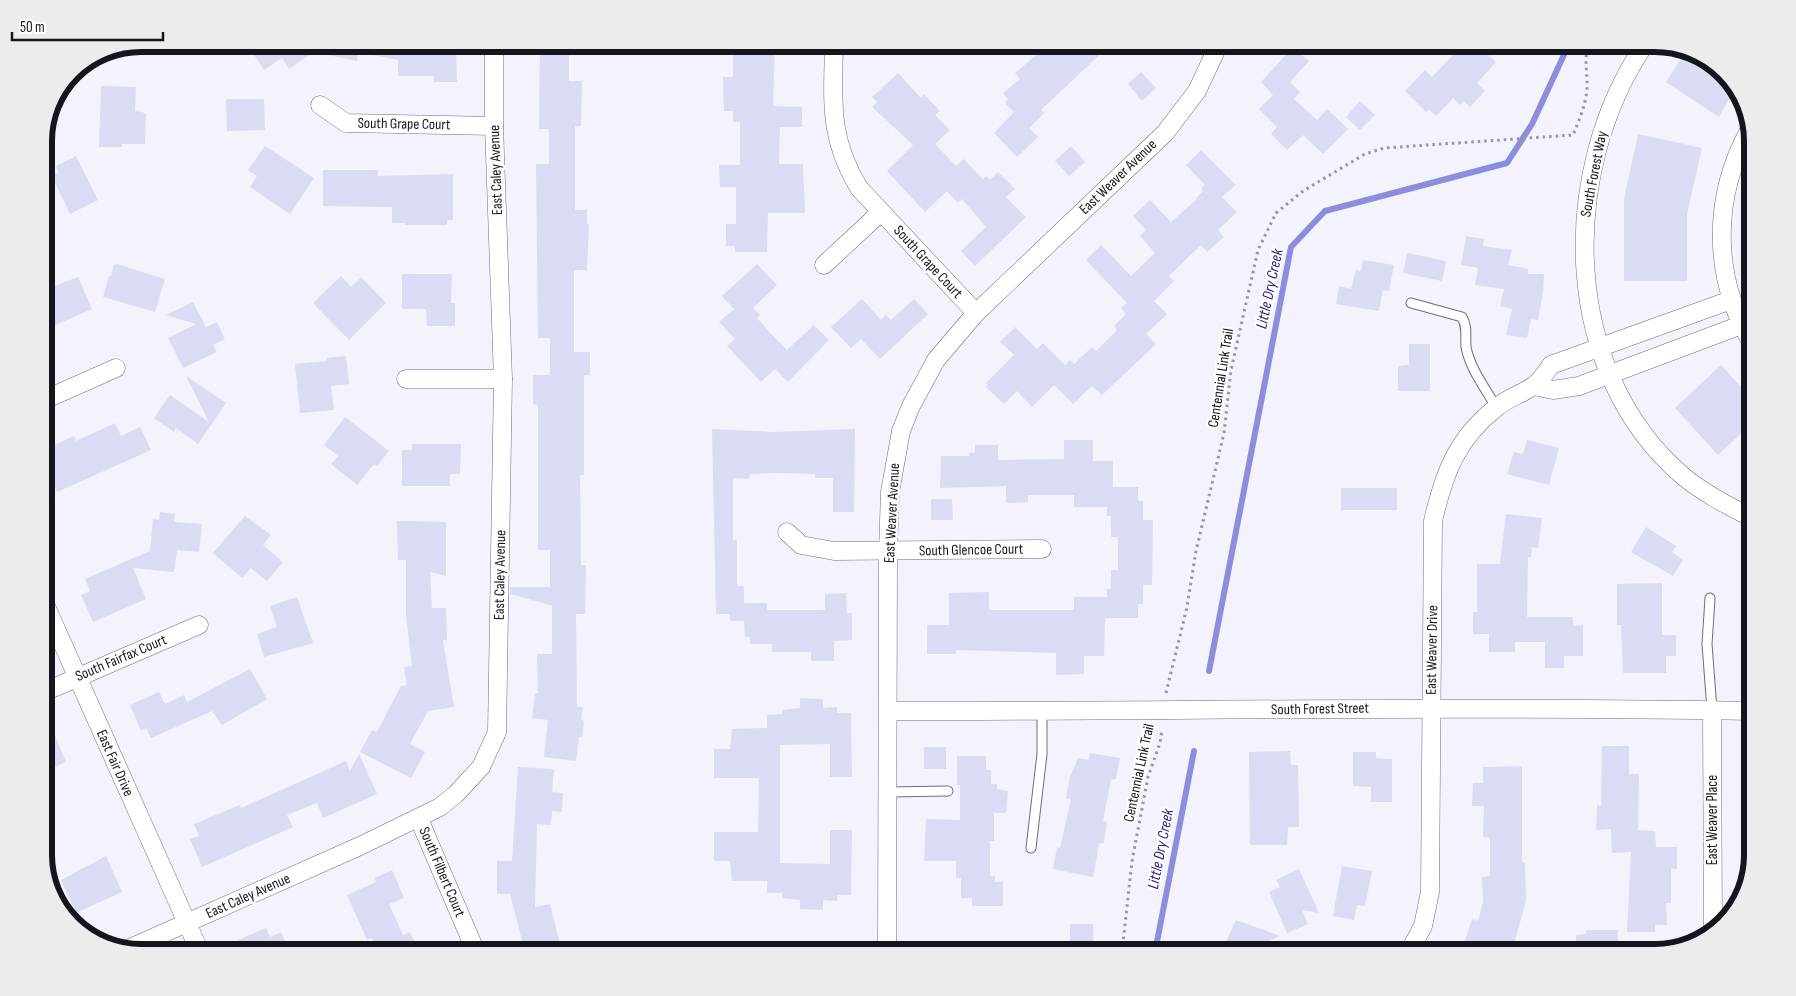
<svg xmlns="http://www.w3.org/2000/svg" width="1796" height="996" viewBox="0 0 1796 996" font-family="'Sofia Sans Condensed',sans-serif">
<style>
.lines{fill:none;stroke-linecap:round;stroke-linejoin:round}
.stream{stroke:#8c8edc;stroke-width:6}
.building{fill:#dadcf3}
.lane-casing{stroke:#6c6e81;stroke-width:11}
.street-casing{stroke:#6c6e81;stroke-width:19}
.path{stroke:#9797a0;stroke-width:3;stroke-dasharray:2.5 4;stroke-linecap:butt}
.lane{stroke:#fff;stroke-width:9}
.street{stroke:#fff;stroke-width:18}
.labels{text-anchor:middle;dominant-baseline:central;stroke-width:4.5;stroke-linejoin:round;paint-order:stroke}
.street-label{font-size:15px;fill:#15151d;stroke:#fff}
.water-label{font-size:16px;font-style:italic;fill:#2b1b77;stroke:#fff}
.rim{fill:none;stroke:#15151d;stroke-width:6}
</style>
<rect width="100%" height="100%" fill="#f2f3fc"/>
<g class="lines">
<!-- stream -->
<g class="stream">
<polyline points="1209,671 1291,247 1325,211 1507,163 1532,124 1569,44"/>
<polyline points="1155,952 1194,751"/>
</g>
</g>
<!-- building -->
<g class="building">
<polygon points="247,44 447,44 447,51 456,51 457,82 434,82 434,76 398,76 398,60 358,52 357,61 314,52 289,69 282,58 264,70"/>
<polygon points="540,44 569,44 569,81 582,81 581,126 575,126 575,210 587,210 587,224 589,224 587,270 574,270 574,352 590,352 590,375 584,375 584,475 580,475 581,565 586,565 585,614 576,614 577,707 583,707 581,720 584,721 582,737 579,737 576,761 544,757 548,720 532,718 535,693 538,693 537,654 552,654 552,606 554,606 510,594 510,587 550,587 550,550 538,550 538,405 533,404 533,375 550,375 550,338 538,338 536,164 549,164 549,129 539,129"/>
<polygon points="753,44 775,44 773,106 802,107 802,127 780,127 779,164 803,164 805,213 768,213 767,252 735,252 735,246 726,246 726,224 736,224 736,187 720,187 719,165 740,165 740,122 733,122 733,111 724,111 723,77 733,77 733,51 753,51"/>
<polygon points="1049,44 1111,44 1041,110 1044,113 1029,128 1038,137 1017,157 994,133 1014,112 1005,103 1008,99 1003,93 1020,79 1015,73"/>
<polygon points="1447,44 1476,44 1496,62 1477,83 1485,91 1470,107 1464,101 1460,105 1453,98 1436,116 1429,109 1426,112 1405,91 1425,70 1432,77 1456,52"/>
<polygon points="1293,47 1309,61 1290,82 1300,92 1294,99 1317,120 1327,109 1348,129 1323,154 1303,135 1287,150 1271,134 1277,127 1259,109 1273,95 1261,82"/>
<polygon points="1684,54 1736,87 1719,117 1666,82"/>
<polygon points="1141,72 1156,88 1142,101 1128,84"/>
<polygon points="898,73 921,98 924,94 940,111 935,115 950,130 935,144 956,166 964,159 983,180 986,176 990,180 998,172 1015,189 1006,197 1026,217 975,266 961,251 986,227 962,199 958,203 947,191 925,212 887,171 913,145 872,107 877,102 872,97"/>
<polygon points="101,86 136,87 135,111 146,113 145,144 122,144 122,147 99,147"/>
<polygon points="226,99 264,99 265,130 227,131"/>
<polygon points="1360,101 1375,115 1360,130 1346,117"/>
<polygon points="1638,134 1702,148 1687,214 1687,281 1624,281 1624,199"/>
<polygon points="265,146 314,178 290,214 250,187 257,176 248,170"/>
<polygon points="1071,146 1085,162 1069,176 1055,161"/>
<polygon points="1201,150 1236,185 1222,197 1237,212 1218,230 1224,237 1207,252 1201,245 1169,276 1174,281 1154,301 1167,314 1146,334 1156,344 1102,395 1092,386 1073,404 1054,385 1032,407 1017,391 1004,404 986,387 988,385 986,383 1014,355 1000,342 1015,327 1037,349 1043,343 1065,365 1070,360 1074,364 1092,347 1096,351 1117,330 1114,326 1126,314 1121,308 1127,303 1086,260 1101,245 1131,276 1155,253 1140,236 1146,230 1133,216 1150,200 1171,222 1197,199 1196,198 1203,191 1201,188 1205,185 1186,165"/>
<polygon points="76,156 98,200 70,214 52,176 59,173 56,166"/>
<polygon points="323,170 378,170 378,176 453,174 453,220 447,220 447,225 405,225 405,223 392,223 392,207 323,206"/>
<polygon points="1466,236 1484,239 1483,246 1512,250 1508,265 1528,269 1528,274 1544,274 1543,292 1538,320 1531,319 1527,338 1506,335 1512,309 1500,306 1504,289 1475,285 1478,268 1461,265"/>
<polygon points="1407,253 1446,261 1442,281 1403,273"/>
<polygon points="1363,260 1394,265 1389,291 1383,290 1379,311 1336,304 1339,286 1351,289 1356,270 1361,271"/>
<polygon points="117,264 165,279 155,312 103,297 109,276 111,276 114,265"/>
<polygon points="757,264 777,285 753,308 760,315 757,318 776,339 787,350 814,325 829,340 788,382 775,369 761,382 727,346 735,339 719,322 734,309 722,296"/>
<polygon points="402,274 452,274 451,303 455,303 455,326 427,326 426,309 402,309"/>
<polygon points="341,276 351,287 361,277 386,303 349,340 313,303"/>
<polygon points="78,277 92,309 44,330 44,290"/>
<polygon points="862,299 881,320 886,315 891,320 914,299 928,314 880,359 861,339 851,348 831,327"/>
<polygon points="193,302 206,327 217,322 225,339 213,345 217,352 183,368 168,338 196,324 166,315"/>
<polygon points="1409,344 1430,344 1430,391 1398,391 1398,366 1409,365"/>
<polygon points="346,356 349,384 331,386 334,410 300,413 295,364 327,361 327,358"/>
<polygon points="1721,365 1752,399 1752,423 1718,455 1675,408"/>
<polygon points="186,376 226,403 198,444 176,428 174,432 154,418 170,395 209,422"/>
<polygon points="345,417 389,451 377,466 374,464 357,485 331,464 338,456 324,445"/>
<polygon points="115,423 121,436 140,427 151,450 57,492 54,485 44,489 44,450 74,436 76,441"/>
<polygon points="712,429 774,432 855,429 854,512 833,512 833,478 815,478 815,474 779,473 750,474 749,479 733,478 733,540 737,540 737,586 744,586 744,603 767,603 767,610 825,610 825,594 846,593 847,613 852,613 852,640 834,641 834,661 811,661 811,652 772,652 772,644 750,644 750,637 745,637 744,621 730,621 730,614 716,614"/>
<polygon points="1064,440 1093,440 1093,461 1113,461 1113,487 1138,487 1138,501 1143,501 1143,520 1153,520 1152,585 1143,585 1143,604 1138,604 1138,618 1105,618 1104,656 1084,656 1084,674 1056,675 1056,653 956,650 956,654 927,654 927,625 949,625 949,593 989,592 989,610 1074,610 1074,597 1107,597 1107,589 1111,589 1111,570 1118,570 1118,537 1111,537 1111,516 1107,516 1107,507 1074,507 1074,495 1028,495 1028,502 1006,503 1006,486 940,488 941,456 970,456 969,452 975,453 975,445 998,445 998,460 1064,459"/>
<polygon points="1527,440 1559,448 1549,485 1507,474 1514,452 1523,454"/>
<polygon points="412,444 461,444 460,474 450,474 450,486 402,486 402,450 412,450"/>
<rect x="1341" y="488" width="56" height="22"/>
<polygon points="931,499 952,499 953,520 931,520"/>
<polygon points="160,512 175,514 174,521 176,522 202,524 199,552 177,550 174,572 133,568 146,599 93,622 81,595 90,591 85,579 150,551 153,519 159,520"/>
<polygon points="1506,514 1542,518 1538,548 1532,547 1531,557 1528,557 1527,617 1573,617 1573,626 1583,625 1583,656 1564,656 1564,668 1545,668 1545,642 1515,642 1515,652 1489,652 1489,634 1473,634 1473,612 1477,612 1477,564 1500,564"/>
<polygon points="245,516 271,535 263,545 283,562 267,581 251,568 242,578 213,553"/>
<polygon points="397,521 446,522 446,576 430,572 432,608 446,608 447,640 443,640 454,707 428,711 410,744 425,752 411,778 360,752 372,730 377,732 401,686 407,685 404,667 412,666 406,615 406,560 398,560"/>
<polygon points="1646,527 1676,546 1672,552 1683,560 1673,576 1631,552"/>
<polygon points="1662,583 1662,635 1676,635 1676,656 1666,656 1666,673 1623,673 1621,625 1617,625 1617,584"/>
<polygon points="297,597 313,643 264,657 257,634 277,627 270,606"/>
<polygon points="250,669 267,699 222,725 212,711 151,738 146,728 141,731 130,705 159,692 165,704 184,695 187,702"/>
<polygon points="800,698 823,699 823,708 837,707 837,713 851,713 852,777 830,777 830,744 780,745 780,863 830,864 830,830 852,830 851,895 837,895 837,901 823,900 823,910 800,909 800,900 782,898 782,893 767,893 767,881 732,881 730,861 714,861 714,832 758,832 759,778 714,778 714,749 730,749 732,729 767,728 767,715 782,714 782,710 800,708"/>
<polygon points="44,709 66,762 44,772"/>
<polygon points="1602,746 1629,746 1629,774 1639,774 1638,830 1655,831 1656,847 1677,847 1677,869 1671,868 1671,903 1666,903 1667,925 1655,925 1655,932 1627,932 1631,852 1612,853 1611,829 1596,830 1597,805 1601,806"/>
<rect x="924" y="747" width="22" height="22"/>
<polygon points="1290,751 1291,765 1298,765 1299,827 1288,827 1287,845 1250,845 1249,752"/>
<polygon points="1353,752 1376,752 1376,758 1392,759 1392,802 1371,802 1371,787 1353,786"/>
<polygon points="1090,753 1120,758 1116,779 1111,780 1103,821 1107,822 1104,843 1099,844 1093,877 1053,869 1057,847 1060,848 1071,799 1066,798 1070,777 1078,758 1089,760"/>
<polygon points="359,754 377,794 323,818 317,803 287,815 293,827 202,867 190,839 199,836 194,824 240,805 241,808 346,761 350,771"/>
<polygon points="957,756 986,756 986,770 991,770 991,784 997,784 997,789 1008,791 1006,813 994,813 994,841 990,841 990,876 995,876 995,882 1003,882 1003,906 972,906 972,898 961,898 961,878 956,878 956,861 924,861 926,819 960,820 960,785 957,785"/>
<polygon points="1522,766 1522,862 1525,862 1526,900 1512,952 1495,952 1464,944 1472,919 1478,921 1483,902 1482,877 1490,876 1490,838 1483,837 1484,806 1472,806 1473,783 1483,783 1483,767"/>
<polygon points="518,767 554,769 552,792 563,793 562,812 552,811 551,825 537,824 535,907 550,904 562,952 525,952 510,894 497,894 497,861 512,861"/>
<polygon points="106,856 122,892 76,913 61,880"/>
<polygon points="1342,866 1372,871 1365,906 1357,905 1354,920 1333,916"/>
<polygon points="1299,869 1319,913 1302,910 1308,924 1287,933 1269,892 1280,887 1276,880"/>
<polygon points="392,870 404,898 389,904 403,935 410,932 419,952 364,952 376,947 372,938 367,940 347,895 376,882 375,878"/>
<polygon points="1236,920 1280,936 1242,952 1225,944"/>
<polygon points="1070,924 1093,924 1094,952 1070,952"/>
<polygon points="266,928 270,937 281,932 290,952 237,952 242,950 238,940"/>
<polygon points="1586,930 1618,930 1618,952 1576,952 1576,935 1586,934"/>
</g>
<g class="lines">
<!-- lane casing -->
<g class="lane-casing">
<g id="lane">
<path d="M1411,303L1462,317C1468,328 1465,336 1466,347C1470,369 1486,389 1496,407"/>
<polyline points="1710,598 1707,644 1712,710"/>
<polyline points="888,792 948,791"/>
<polyline points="1031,848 1042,754 1042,711"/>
</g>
</g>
<!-- street casing -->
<g class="street-casing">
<g id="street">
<path d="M834,44C833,100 828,137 859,188L976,313"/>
<path d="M1645,44C1558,172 1560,372 1684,477C1705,494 1729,506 1752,518"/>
<polyline points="320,105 346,123 494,126"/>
<path d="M1750,129C1712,197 1712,277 1752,343"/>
<polyline points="824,265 881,212"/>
<polyline points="406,379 503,379"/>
<polyline points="1534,386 1553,390 1579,386 1741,325"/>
<polyline points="44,400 116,368"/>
<polyline points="787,532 801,545 834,551 1042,549"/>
<polyline points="44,602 200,952"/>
<polyline points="44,692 199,625"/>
<polyline points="1712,710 1713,930"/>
<path d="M888,711C1176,711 1464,706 1752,711"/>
<polyline points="419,819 476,952"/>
<polyline points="128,949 360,846 440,807 456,794 481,767 497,732 503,379 494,126 494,44"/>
<polyline points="887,952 888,552 890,492 901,431 911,406 936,360 976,313 1165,133 1197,91 1219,44"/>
<path d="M1409,952L1423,926L1430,892L1433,521C1444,473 1457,438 1497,407C1508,398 1522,394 1533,386C1540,382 1546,372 1551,365L1731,300"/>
</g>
</g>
<!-- path -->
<g class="path">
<path d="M1166,693L1187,607L1196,551L1224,433L1231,370L1258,250L1276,213L1303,191L1365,154L1384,148L1573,135C1579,120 1586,105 1587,88C1588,74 1583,57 1589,44"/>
<polyline points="1122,952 1132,861 1148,777 1160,743 1162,729"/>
</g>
<!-- lane -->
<use href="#lane" class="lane"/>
<!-- street -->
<use href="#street" class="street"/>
</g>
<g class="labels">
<!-- street labels -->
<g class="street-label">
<text transform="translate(404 124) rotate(1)">South Grape Court</text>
<text transform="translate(496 170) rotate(-92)">East Caley Avenue</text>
<text transform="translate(1594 174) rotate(-79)">South Forest Way</text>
<text transform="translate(1118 177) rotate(-44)">East Weaver Avenue</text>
<text transform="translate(928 262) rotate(47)">South Grape Court</text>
<text transform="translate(1221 378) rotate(-81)">Centennial Link Trail</text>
<text transform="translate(892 513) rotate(-87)">East Weaver Avenue</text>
<text transform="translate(971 550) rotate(-1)">South Glencoe Court</text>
<text transform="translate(500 575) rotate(-89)">East Caley Avenue</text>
<text transform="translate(1432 650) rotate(-89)">East Weaver Drive</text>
<text transform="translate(121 658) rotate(-23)">South Fairfax Court</text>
<text transform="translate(1320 709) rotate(-1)">South Forest Street</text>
<text transform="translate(115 763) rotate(66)">East Fair Drive</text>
<text transform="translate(1139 773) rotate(-78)">Centennial Link Trail</text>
<text transform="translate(1712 820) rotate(-90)">East Weaver Place</text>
<text transform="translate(442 872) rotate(67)">South Filbert Court</text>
<text transform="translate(248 896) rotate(-24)">East Caley Avenue</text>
</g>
<!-- water labels -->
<g class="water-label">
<text transform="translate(1270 289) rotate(-78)">Little Dry Creek</text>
<text transform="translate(1161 849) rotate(-79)">Little Dry Creek</text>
</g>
</g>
<!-- crop -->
<path d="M0 0H1796V996H0ZM141 52H1655A89 89 0 0 1 1744 141V855A89 89 0 0 1 1655 944H141A89 89 0 0 1 52 855V141A89 89 0 0 1 141 52Z" fill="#ececed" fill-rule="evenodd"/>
<path class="rim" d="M141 52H1655A89 89 0 0 1 1744 141V855A89 89 0 0 1 1655 944H141A89 89 0 0 1 52 855V141A89 89 0 0 1 141 52Z"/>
<!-- scale -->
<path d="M12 32v8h151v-8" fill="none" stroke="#15151d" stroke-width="2.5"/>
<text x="20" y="32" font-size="15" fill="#15151d" stroke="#ffffff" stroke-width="4" paint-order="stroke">50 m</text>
</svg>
